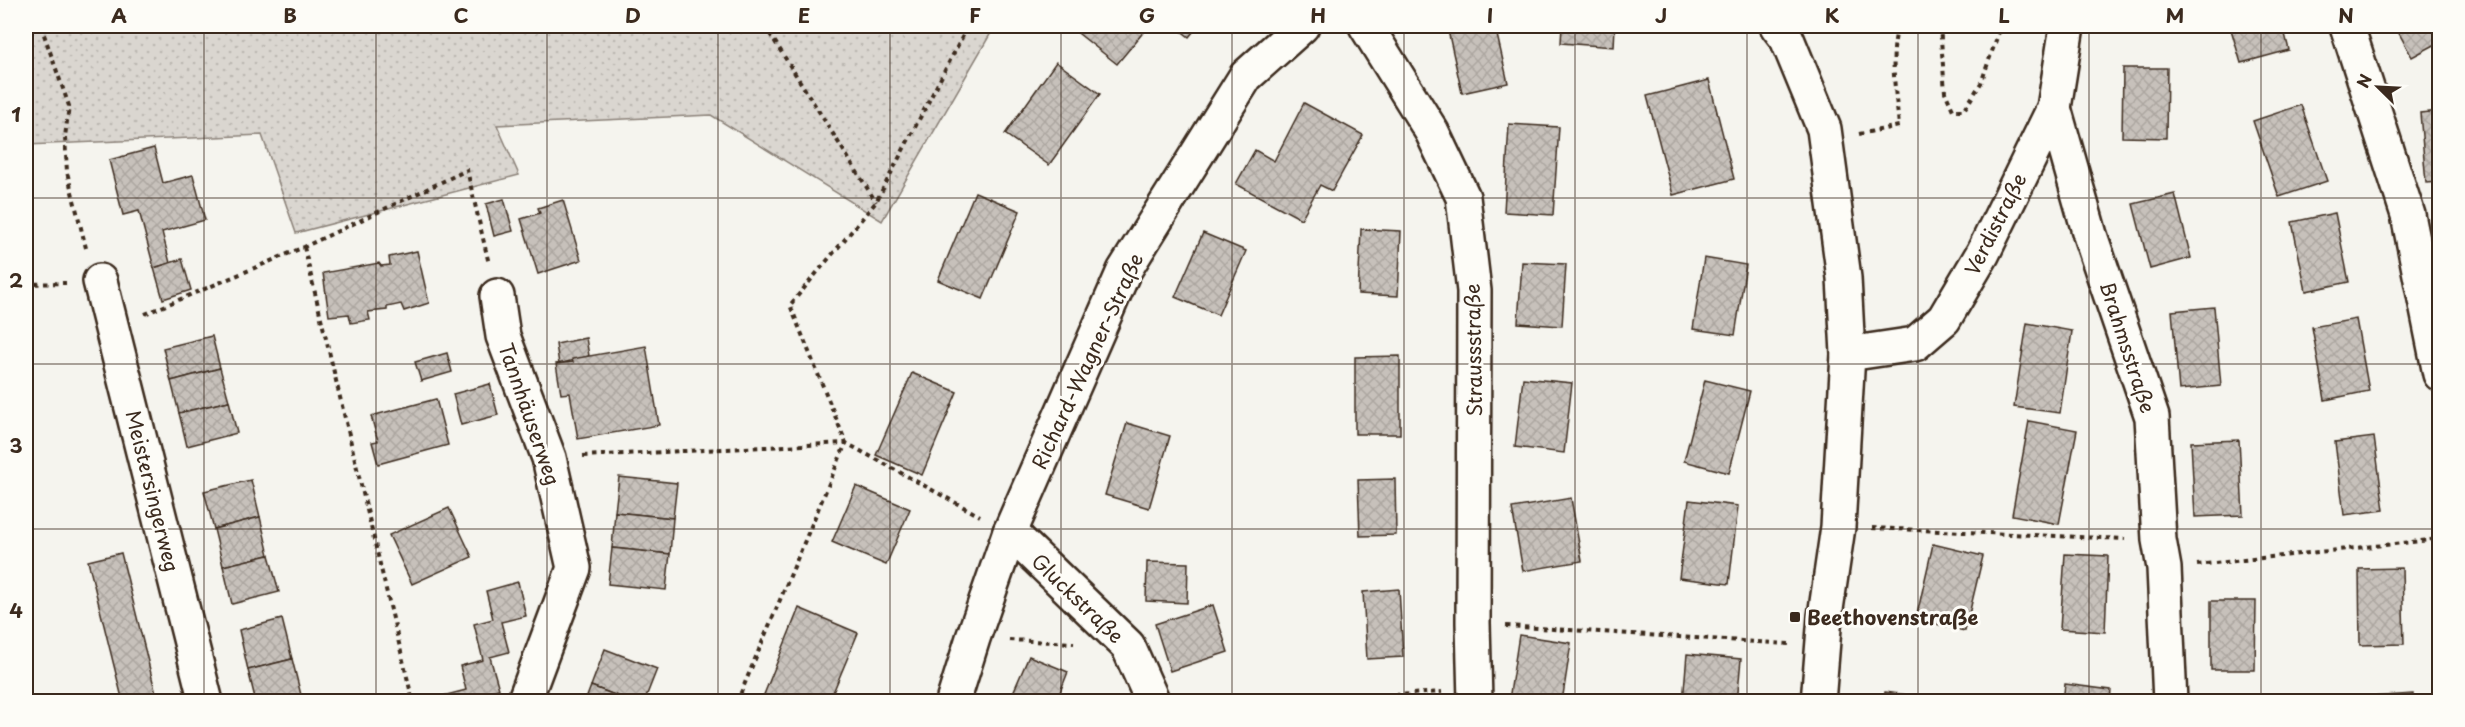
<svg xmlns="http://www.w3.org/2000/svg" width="2465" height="727" viewBox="0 0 2465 727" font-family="'Playpen Sans',sans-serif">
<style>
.grass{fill:url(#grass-dots);stroke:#8a8077;stroke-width:1.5}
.building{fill:url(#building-cross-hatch);stroke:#3b2a1e;stroke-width:1.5}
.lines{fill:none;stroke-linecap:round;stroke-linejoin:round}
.minor-casing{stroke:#3b2a1e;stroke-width:38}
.path{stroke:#3b2a1e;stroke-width:4;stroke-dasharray:4.5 4.5;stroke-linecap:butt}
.minor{stroke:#fdfcf7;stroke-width:33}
.grid{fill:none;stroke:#3b2a1e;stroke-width:1.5;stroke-opacity:0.55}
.poi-dot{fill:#3b2a1e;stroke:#fdfcf7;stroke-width:2}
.labels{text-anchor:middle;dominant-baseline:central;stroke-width:6;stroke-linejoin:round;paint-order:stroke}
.street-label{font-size:20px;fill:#3b2a1e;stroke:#fdfcf7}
.poi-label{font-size:20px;font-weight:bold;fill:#3b2a1e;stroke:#fdfcf7;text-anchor:start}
.neatline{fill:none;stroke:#3b2a1e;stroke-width:2}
.grid-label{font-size:20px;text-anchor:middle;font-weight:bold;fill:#3b2a1e}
</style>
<defs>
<pattern id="grass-dots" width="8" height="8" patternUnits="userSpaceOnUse" patternTransform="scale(1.5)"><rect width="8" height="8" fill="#dad6d0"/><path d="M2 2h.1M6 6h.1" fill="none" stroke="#bcb8b2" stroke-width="1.8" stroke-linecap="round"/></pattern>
<pattern id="building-cross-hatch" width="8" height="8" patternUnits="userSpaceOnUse" patternTransform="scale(1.5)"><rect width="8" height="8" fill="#c7c1bb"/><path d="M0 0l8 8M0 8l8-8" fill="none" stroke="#aca6a0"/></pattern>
</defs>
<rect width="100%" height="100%" fill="#f5f4ee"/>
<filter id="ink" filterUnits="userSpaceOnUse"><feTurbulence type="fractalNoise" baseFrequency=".0167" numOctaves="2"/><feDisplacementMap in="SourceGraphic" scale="12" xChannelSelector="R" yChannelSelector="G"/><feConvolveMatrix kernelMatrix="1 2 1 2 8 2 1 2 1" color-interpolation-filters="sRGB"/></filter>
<g filter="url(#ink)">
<!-- grass -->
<polygon class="grass" points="26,26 995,26 882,221 711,115 497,125 519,175 296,233 262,135 26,145"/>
<!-- building -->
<g class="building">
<polygon points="1069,26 1143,26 1146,29 1117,64"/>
<polygon points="1175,26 1198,26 1189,37"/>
<polygon points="1447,26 1495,26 1508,83 1462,93"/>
<polygon points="1562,26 1615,26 1614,47 1561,43"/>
<polygon points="2230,26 2283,26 2289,50 2241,63"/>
<polygon points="2395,26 2440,26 2440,42 2412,57"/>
<polygon points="1056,62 1100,94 1049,165 1005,134"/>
<polygon points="2123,68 2167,68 2166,138 2122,137"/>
<polygon points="1709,80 1734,179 1673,195 1647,96"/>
<polygon points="1304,103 1363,135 1332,191 1320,185 1301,219 1236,184 1255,150 1274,161"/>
<polygon points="2301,105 2327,181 2279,197 2253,121"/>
<polygon points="2440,111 2440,182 2426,183 2420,113"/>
<polygon points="1509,124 1559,127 1553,215 1504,212"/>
<polygon points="154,148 163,183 193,175 205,220 162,232 170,263 154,268 139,211 123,215 109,160"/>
<polygon points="975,192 1020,211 983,299 938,280"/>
<polygon points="2175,194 2191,258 2150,269 2133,204"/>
<polygon points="504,199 513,231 494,236 486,204"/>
<polygon points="563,200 581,260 538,274 521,219 540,213 538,208"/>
<polygon points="2335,213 2349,282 2306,291 2292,222"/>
<polygon points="1361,229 1401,231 1398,296 1358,294"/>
<polygon points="1203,233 1246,251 1218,315 1175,297"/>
<polygon points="417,251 429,303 404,311 401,304 387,307 387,310 368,312 370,320 351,323 349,314 329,316 323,273 379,263 381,266 390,265 389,257"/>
<polygon points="1704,258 1746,265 1735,335 1693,329"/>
<polygon points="182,259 191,290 163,299 154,268"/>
<polygon points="1522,262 1566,264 1562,326 1518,323"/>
<polygon points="2214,307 2221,386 2179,390 2172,311"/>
<polygon points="2356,319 2369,391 2325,400 2312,327"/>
<polygon points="2027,323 2072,331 2060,413 2014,407"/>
<polygon points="212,336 220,368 171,381 163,348"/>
<polygon points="586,338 589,356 559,364 556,344"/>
<polygon points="646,346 659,425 578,439 570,393 561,394 556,364 573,362 572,359"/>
<polygon points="447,353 452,372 421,381 415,362"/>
<polygon points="1400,356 1400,434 1355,434 1355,357"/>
<polygon points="220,368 229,401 179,413 171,381"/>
<polygon points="912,373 957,392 922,475 876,455"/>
<polygon points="1523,378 1572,383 1564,453 1515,447"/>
<polygon points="1705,380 1750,391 1729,473 1684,461"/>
<polygon points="490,384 498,415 461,425 453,394"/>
<polygon points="436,399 448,445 378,464 372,442 378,441 371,416"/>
<polygon points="229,401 237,433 187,446 179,413"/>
<polygon points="2029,421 2077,430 2059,524 2012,515"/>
<polygon points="1127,423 1170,436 1149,508 1105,495"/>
<polygon points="2374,437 2384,510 2344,515 2335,442"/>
<polygon points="2239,440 2243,515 2195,517 2191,442"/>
<polygon points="619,477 677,483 673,518 615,512"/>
<polygon points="1395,479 1396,535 1360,536 1358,480"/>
<polygon points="251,480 260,517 214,529 204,491"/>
<polygon points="856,486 910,509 886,565 832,542"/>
<polygon points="1571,498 1582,561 1523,571 1512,508"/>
<polygon points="1689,500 1738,506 1729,584 1679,578"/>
<polygon points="449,508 472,557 412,584 389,535"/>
<polygon points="615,512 673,518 670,554 612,548"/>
<polygon points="260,517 269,555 223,566 214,529"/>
<polygon points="1933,544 1983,556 1965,631 1916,619"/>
<polygon points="612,548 670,554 666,590 608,584"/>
<polygon points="121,553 157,698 142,702 123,702 88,561"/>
<polygon points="2065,554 2108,556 2105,632 2060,629"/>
<polygon points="269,555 279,592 232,604 223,566"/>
<polygon points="1147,562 1188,563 1187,603 1146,601"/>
<polygon points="2402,568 2404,644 2360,645 2359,569"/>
<polygon points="518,582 526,616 501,622 509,652 490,657 499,689 473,695 474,702 436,702 435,698 466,690 460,666 483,660 474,624 493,619 486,591"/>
<polygon points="1399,589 1403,657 1367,659 1363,592"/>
<polygon points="2211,601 2256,601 2255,670 2211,670"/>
<polygon points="1213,605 1228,652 1170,671 1155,624"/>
<polygon points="799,608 858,633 829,702 761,702"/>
<polygon points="282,619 292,659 248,670 239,630"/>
<polygon points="1519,635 1571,643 1562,702 1509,700"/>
<polygon points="605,649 657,669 644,702 633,702 591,686"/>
<polygon points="1687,654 1741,659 1737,702 1683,702"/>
<polygon points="1029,656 1068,672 1056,702 1009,702"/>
<polygon points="292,659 302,699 291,702 256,702 248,670"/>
<polygon points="2065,684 2111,690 2110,702 2063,702"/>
<polygon points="591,686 633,702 585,702"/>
<polygon points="1885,692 1929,698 1928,702 1884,702"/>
<polygon points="2413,694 2413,702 2372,702 2371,697"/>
</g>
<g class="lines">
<!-- minor casing -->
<g class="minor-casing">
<g id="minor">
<polyline points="1366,26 1432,132 1463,197 1474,291 1473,623 1475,702"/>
<polyline points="1777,26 1787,39 1824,129 1844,278 1848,354 1838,527 1825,616 1818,702"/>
<polyline points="2347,26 2408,215 2440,374"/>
<polyline points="2054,108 2090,235 2152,417 2159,540 2164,568 2170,702"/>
<polyline points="100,281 206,702"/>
<polyline points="497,296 503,336 549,458 574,568 524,702"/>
<polyline points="1848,354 1915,344 1944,319 1983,253 2054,108 2067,26"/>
<polyline points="1010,532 1128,646 1153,702"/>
<polyline points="953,702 973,638 1010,532 1124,271 1246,76 1302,26"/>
</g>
</g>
<!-- path -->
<g class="path">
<polyline points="41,26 69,106 65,137 67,172 86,248"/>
<polyline points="765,26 876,202"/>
<polyline points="1940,26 1945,92 1953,110 1964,110 1981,83 2001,26"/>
<path d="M1859,134L1899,126C1896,93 1889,58 1898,26"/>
<polyline points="304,247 413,702"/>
<polyline points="26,284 66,283"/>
<polyline points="145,314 304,247 467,170 489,264"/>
<polyline points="583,456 846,443 980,516"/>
<polyline points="1872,528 2125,539"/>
<polyline points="2197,565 2440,539"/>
<polyline points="1506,626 1789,644"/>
<polyline points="1009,640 1074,643"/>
<polyline points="737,702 846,443 790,305 876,202 968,26"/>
<polyline points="1287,702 1442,692"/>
</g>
<!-- minor -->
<use href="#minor" class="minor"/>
</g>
</g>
<!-- grid -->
<path class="grid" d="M204,26V702M376,26V702M547,26V702M718,26V702M890,26V702M1061,26V702M1232,26V702M1404,26V702M1575,26V702M1747,26V702M1918,26V702M2089,26V702M2261,26V702M26,198H2440M26,364H2440M26,529H2440"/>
<!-- markers -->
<rect class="poi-dot" x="1789" y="611" width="12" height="12" rx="3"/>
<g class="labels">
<!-- street labels -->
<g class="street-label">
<text transform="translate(1995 224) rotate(-63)">Verdistraße</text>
<text transform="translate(2128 347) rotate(72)">Brahmsstraße</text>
<text transform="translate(1473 350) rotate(-91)">Straussstraße</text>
<text transform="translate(1087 361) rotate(-65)">Richard-Wagner-Straße</text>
<text transform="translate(530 414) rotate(71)">Tannhäuserweg</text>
<text transform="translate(153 491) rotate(76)">Meistersingerweg</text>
<text transform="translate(1078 598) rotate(44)">Gluckstraße</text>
</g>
<!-- poi labels -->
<g class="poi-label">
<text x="1807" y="617">Beethovenstraße</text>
</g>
</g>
<!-- margin -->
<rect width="2465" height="727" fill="none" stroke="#fdfcf7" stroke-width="66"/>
<!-- north arrow -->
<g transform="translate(2378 87) rotate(294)" stroke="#fdfcf7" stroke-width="4.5" paint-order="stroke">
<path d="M0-4.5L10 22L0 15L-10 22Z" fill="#3b2a1e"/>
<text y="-9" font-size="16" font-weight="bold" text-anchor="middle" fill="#3b2a1e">N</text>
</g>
<rect x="33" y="33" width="2399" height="661" class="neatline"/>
<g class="grid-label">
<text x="119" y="23">A</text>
<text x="290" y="23">B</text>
<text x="461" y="23">C</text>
<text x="633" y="23">D</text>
<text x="804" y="23">E</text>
<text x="975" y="23">F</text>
<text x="1147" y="23">G</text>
<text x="1318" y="23">H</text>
<text x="1490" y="23">I</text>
<text x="1661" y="23">J</text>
<text x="1832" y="23">K</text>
<text x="2004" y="23">L</text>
<text x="2175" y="23">M</text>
<text x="2346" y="23">N</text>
<text x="16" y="122">1</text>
<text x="16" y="288">2</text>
<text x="16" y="453">3</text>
<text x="16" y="618">4</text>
</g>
</svg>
